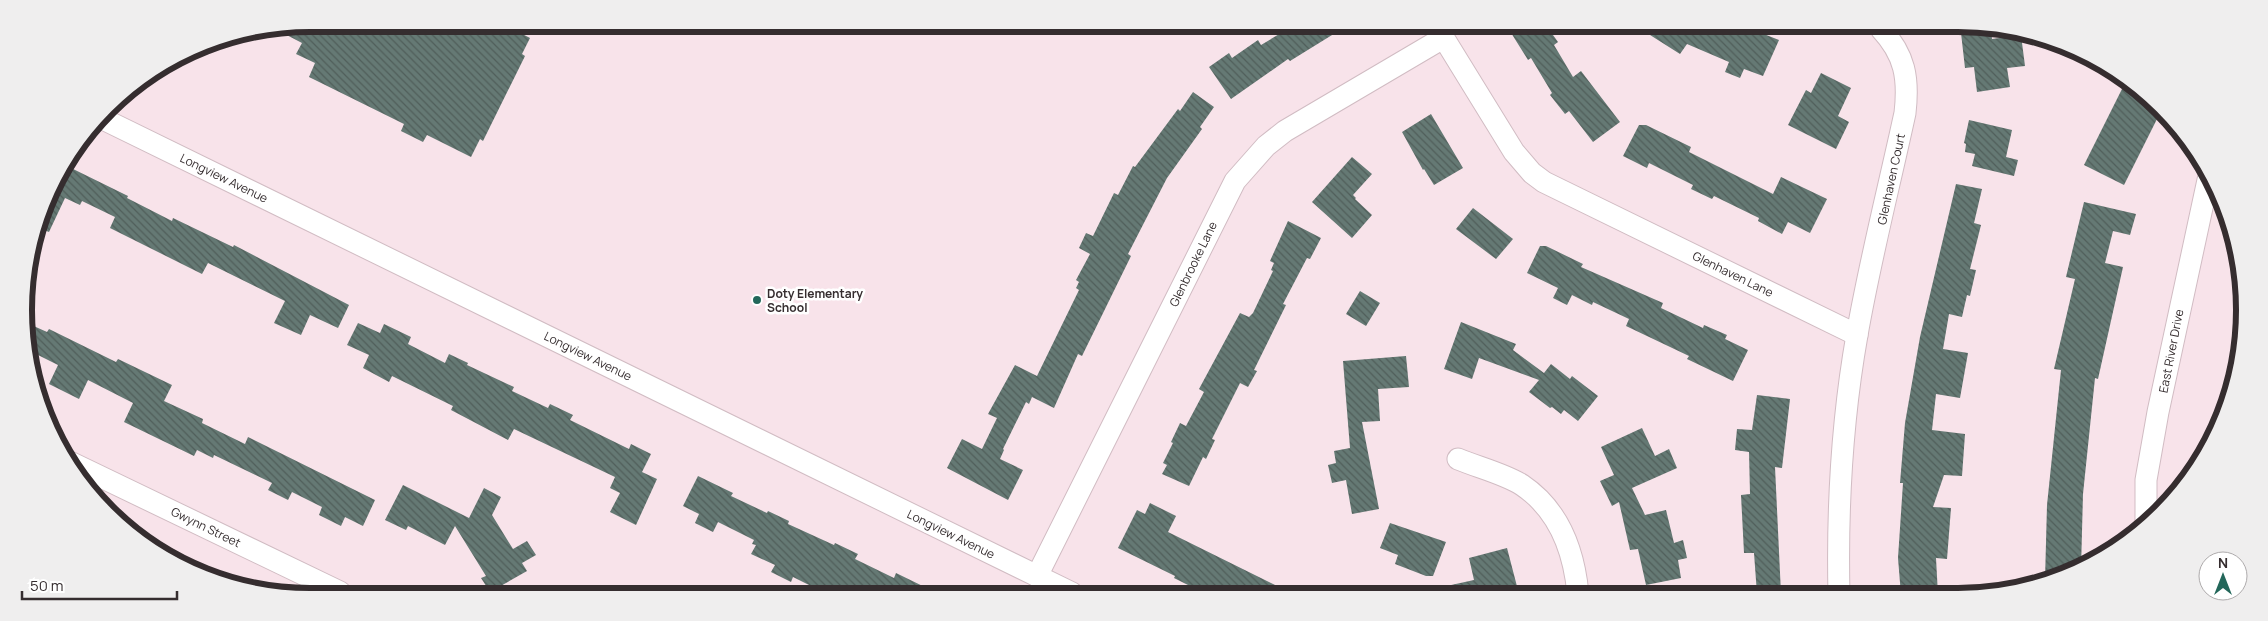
<svg xmlns="http://www.w3.org/2000/svg" width="2268" height="621" viewBox="0 0 2268 621" font-family="Manrope,sans-serif">
<style>
.building{fill:url(#building-back-hatch)}
.lines{fill:none;stroke-linecap:round;stroke-linejoin:round}
.minor-casing{stroke:#d1bcc3;stroke-width:23}
.minor{stroke:#fff;stroke-width:21}
.poi-dot{fill:#23675a;stroke:#fff;stroke-width:2}
.labels{text-anchor:middle;dominant-baseline:central;stroke-width:5;stroke-linejoin:round;paint-order:stroke}
.street-label{font-size:12px;fill:#352d2f;stroke:#fff}
.poi-label{font-size:12px;font-weight:bold;fill:#352d2f;stroke:#fff;text-anchor:start}
.rim{fill:none;stroke:#352d2f;stroke-width:6}
</style>
<defs>
<pattern id="building-back-hatch" width="6" height="6" patternUnits="userSpaceOnUse" patternTransform="scale(1.25)"><rect width="6" height="6" fill="#657974"/><path d="M-1 5l2 2M0 0l6 6M5-1l2 2" fill="none" stroke="#505e5a"/></pattern>
</defs>
<rect width="100%" height="100%" fill="#f8e3ea"/>
<!-- building -->
<g class="building">
<polygon points="310,24 503,24 530,38 522,54 525,56 483,141 480,139 471,157 427,135 423,142 401,131 404,124 309,77 315,63 296,54 302,43 277,30"/>
<polygon points="1291,27 1345,27 1290,61 1288,59 1231,99 1209,67 1229,53 1232,58 1258,40 1261,45"/>
<polygon points="1508,28 1548,28 1558,42 1554,45 1573,77 1581,71 1620,122 1593,142 1569,111 1565,114 1550,95 1552,93 1531,58 1528,60"/>
<polygon points="1639,28 1742,28 1755,34 1756,31 1779,40 1763,76 1744,69 1740,78 1725,72 1729,62 1687,44 1680,54"/>
<polygon points="1991,29 1992,39 2021,35 2025,66 2007,68 2010,87 1977,92 1974,67 1965,68 1961,33"/>
<polygon points="1821,73 1851,88 1838,116 1849,122 1836,149 1788,125 1806,90 1811,93"/>
<polygon points="2126,81 2159,115 2124,185 2084,165"/>
<polygon points="1193,92 1214,107 1200,127 1202,129 1167,178 1128,254 1131,256 1082,356 1078,354 1054,408 1032,397 1029,404 1026,402 1003,449 1004,450 1000,459 1023,470 1008,500 947,468 962,439 982,449 997,418 988,414 1015,365 1037,376 1079,290 1076,288 1079,282 1076,280 1090,254 1079,248 1086,233 1093,236 1114,193 1118,195 1133,166 1135,167 1178,109 1180,111"/>
<polygon points="1431,114 1463,168 1434,185 1424,169 1423,170 1402,132"/>
<polygon points="1969,120 2012,130 2006,157 2018,160 2014,176 1972,166 1975,154 1965,152 1966,144 1964,143"/>
<polygon points="1639,125 1646,125 1691,147 1689,152 1773,194 1781,177 1827,199 1810,233 1788,222 1782,234 1758,221 1759,218 1714,196 1712,199 1691,189 1693,185 1649,163 1647,168 1623,156"/>
<polygon points="1352,157 1372,174 1353,195 1356,198 1355,199 1372,215 1352,238 1312,202"/>
<polygon points="67,166 128,196 127,198 172,221 173,218 233,247 234,245 349,305 338,328 310,315 301,335 274,323 285,301 208,263 202,274 110,228 115,217 82,201 80,205 65,198 49,232 41,229 53,183"/>
<polygon points="1956,184 1982,189 1974,223 1981,225 1970,269 1976,270 1970,296 1967,295 1962,317 1949,314 1943,349 1968,353 1960,398 1936,394 1932,430 1965,434 1962,476 1944,475 1933,507 1951,508 1947,559 1936,558 1938,595 1901,595 1898,558 1903,483 1900,483 1905,423 1920,337"/>
<polygon points="2084,202 2136,214 2130,235 2113,231 2105,263 2123,267 2098,379 2095,378 2083,494 2081,569 2045,580 2047,505 2061,370 2054,369 2075,279 2066,277"/>
<polygon points="1473,208 1513,239 1496,259 1456,229"/>
<polygon points="1288,221 1321,238 1310,259 1307,258 1283,304 1286,305 1254,370 1257,371 1248,387 1240,383 1212,439 1215,440 1206,459 1203,457 1189,486 1162,474 1167,465 1163,463 1173,443 1171,442 1180,423 1186,426 1204,392 1199,389 1240,313 1249,317 1253,313 1273,271 1271,270 1274,263 1270,261"/>
<polygon points="1540,246 1546,246 1583,264 1581,267 1663,303 1661,308 1703,328 1704,325 1727,335 1725,339 1748,350 1733,381 1687,359 1689,356 1626,326 1629,319 1593,302 1592,305 1572,295 1567,305 1553,298 1558,288 1527,273"/>
<polygon points="1360,291 1380,303 1366,326 1346,314"/>
<polygon points="1461,322 1516,344 1513,350 1544,373 1551,364 1570,379 1572,376 1598,396 1578,421 1564,410 1561,414 1552,407 1550,408 1529,392 1539,380 1479,358 1472,379 1444,369"/>
<polygon points="27,323 47,332 49,329 116,362 118,359 172,385 164,401 203,419 202,423 245,444 248,437 375,500 363,526 345,517 341,526 319,515 322,507 292,492 288,500 268,490 272,483 214,455 213,458 197,450 194,456 124,422 133,403 88,380 79,399 49,384 58,365 30,351"/>
<polygon points="358,323 380,333 384,324 411,337 408,344 445,363 449,354 468,363 467,365 514,387 512,391 548,408 550,404 573,415 570,420 629,449 631,444 651,454 642,472 657,479 636,525 610,512 620,493 610,488 615,477 514,429 508,440 451,410 453,406 392,376 389,382 363,368 369,355 347,345"/>
<polygon points="1406,356 1409,387 1378,389 1380,421 1362,422 1379,509 1352,514 1346,480 1332,483 1328,465 1336,463 1334,451 1350,448 1343,361"/>
<polygon points="1757,395 1790,399 1782,468 1775,467 1781,594 1757,594 1754,553 1744,553 1741,495 1750,494 1749,452 1735,450 1737,429 1752,430"/>
<polygon points="1642,428 1655,456 1669,449 1677,468 1632,488 1645,515 1666,510 1674,543 1683,540 1687,558 1678,560 1681,578 1646,585 1638,549 1630,550 1619,502 1612,506 1600,481 1614,475 1601,447"/>
<polygon points="698,476 733,493 731,496 767,513 768,511 789,521 788,524 834,545 835,543 858,554 855,559 894,578 896,573 937,593 825,593 793,577 791,582 771,572 775,565 751,554 756,545 752,544 754,540 718,522 713,532 695,523 699,514 683,506"/>
<polygon points="403,485 469,518 484,488 501,497 492,515 513,549 527,541 536,555 522,563 527,571 490,592 481,578 486,576 455,526 445,545 408,526 406,530 385,520"/>
<polygon points="1150,503 1176,516 1168,532 1293,594 1225,593 1214,588 1211,592 1198,586 1196,589 1174,578 1175,576 1118,548 1137,510 1145,514"/>
<polygon points="1390,523 1446,542 1433,576 1426,576 1395,564 1398,555 1380,548"/>
<polygon points="1507,548 1519,594 1442,594 1442,587 1474,580 1469,558"/>
</g>
<g class="lines">
<!-- minor casing -->
<g class="minor-casing">
<g id="minor">
<polyline points="1437,27 1514,152 1532,173 1544,182 1857,335"/>
<polyline points="103,119 1072,593"/>
<path d="M1458,459C1477,467 1505,474 1522,485C1559,510 1574,551 1578,594"/>
<polyline points="72,463 340,592"/>
<polyline points="2146,523 2146,480 2158,412 2208,180"/>
<polyline points="1037,576 1235,181 1266,146 1285,131 1443,38"/>
<path d="M1839,595C1837,508 1842,420 1857,335C1870,260 1889,187 1905,113C1909,78 1905,55 1881,29"/>
</g>
</g>
<!-- minor -->
<use href="#minor" class="minor"/>
</g>
<!-- markers -->
<circle class="poi-dot" cx="757" cy="300" r="5"/>
<g class="labels">
<!-- street labels -->
<g class="street-label">
<text transform="translate(224 178) rotate(26)">Longview Avenue</text>
<text transform="translate(1891 179) rotate(-78)">Glenhaven Court</text>
<text transform="translate(1193 264) rotate(-64)">Glenbrooke Lane</text>
<text transform="translate(1733 274) rotate(26)">Glenhaven Lane</text>
<text transform="translate(2171 351) rotate(-79)">East River Drive</text>
<text transform="translate(588 356) rotate(26)">Longview Avenue</text>
<text transform="translate(206 527) rotate(26)">Gwynn Street</text>
<text transform="translate(951 534) rotate(26)">Longview Avenue</text>
</g>
<!-- poi labels -->
<g class="poi-label">
<text x="767" y="293">Doty Elementary<tspan x="767" dy="14">School</tspan></text>
</g>
</g>
<!-- crop -->
<path d="M0 0H2268V621H0ZM310 32H1958A278 278 0 0 1 2236 310V310A278 278 0 0 1 1958 588H310A278 278 0 0 1 32 310V310A278 278 0 0 1 310 32Z" fill="#efeeee" fill-rule="evenodd"/>
<path class="rim" d="M310 32H1958A278 278 0 0 1 2236 310V310A278 278 0 0 1 1958 588H310A278 278 0 0 1 32 310V310A278 278 0 0 1 310 32Z"/>
<!-- north arrow -->
<g transform="translate(2223 576)"><circle r="24" fill="#ffffff" stroke="#aeabac"/>
<path d="M0-4L9 19L0 12L-9 19Z" fill="#23675a"/>
<text y="-8" font-size="14" font-weight="bold" text-anchor="middle" fill="#352d2f">N</text>
</g>
<!-- scale -->
<path d="M22 591v8h155v-8" fill="none" stroke="#352d2f" stroke-width="2.5"/>
<text x="30" y="591" font-size="15" fill="#352d2f" stroke="#ffffff" stroke-width="4" paint-order="stroke">50 m</text>
</svg>
